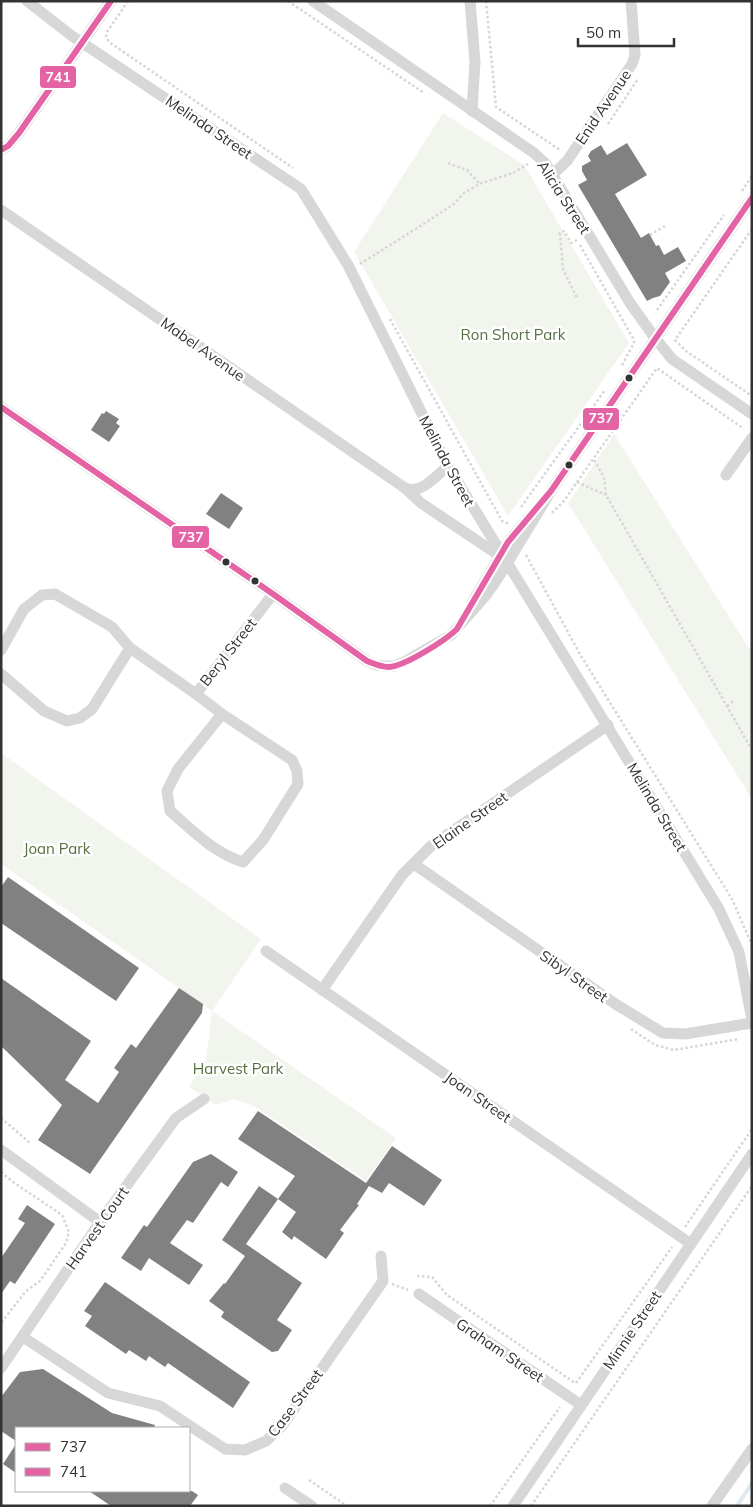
<svg xmlns="http://www.w3.org/2000/svg" width="753" height="1507" viewBox="0 0 753 1507" font-family="Mulish,sans-serif">
<style>
.green{fill:#f1f5ed}
.lines{fill:none;stroke-linecap:round;stroke-linejoin:round}
.stream{stroke:#ddebf3;stroke-width:4}
.building{fill:#818181}
.path{stroke:#d6d6d6;stroke-width:2.5;stroke-dasharray:2.5 2.5;stroke-linecap:butt}
.minor{stroke:#d7d7d7;stroke-width:11}
.bus-1-casing{stroke:#fff;stroke-width:10}
.bus-2-casing{stroke:#fff;stroke-width:10}
.bus-1{stroke:#e463a4;stroke-width:6}
.bus-2{stroke:#e463a4;stroke-width:6}
.bus-dot{fill:#333;stroke:#fff;stroke-width:2}
.labels{text-anchor:middle;dominant-baseline:central;stroke-width:5;stroke-linejoin:round;paint-order:stroke}
.street-label{font-size:15px;fill:#333;stroke:#fff}
.park-label{font-size:15px;fill:#56703f;stroke:#fff}
.line-badge{stroke:#fff;stroke-width:2}
.badge-label{font-size:14px;text-anchor:middle;font-weight:bold;fill:#fff}
</style>
<rect width="100%" height="100%" fill="#fff"/>
<!-- green -->
<g class="green">
<polygon points="443,113 524,165 629,343 508,516 354,252"/>
<polygon points="614,434 752,653 752,799 568,503"/>
<polygon points="1,753 261,939 212,1011 396,1138 366,1181 252,1105 234,1099 216,1105 189,1087 206,1061 212,1011 1,864"/>
</g>
<g class="lines">
<!-- stream -->
<polyline class="stream" points="737,1506 752,1483"/>
</g>
<!-- building -->
<g class="building">
<polygon points="627,143 647,175 615,194 641,238 649,233 656,246 659,245 664,255 678,247 686,261 665,273 670,282 660,296 653,298 647,301 578,185 587,180 582,171 582,166 591,161 588,156 591,151 601,145 607,155"/>
<polygon points="106,411 119,419 116,423 120,426 109,442 91,430 102,413 104,414"/>
<polygon points="221,493 243,508 229,529 206,514"/>
<polygon points="8,877 139,968 116,1001 1,923 1,887"/>
<polygon points="1,978 91,1041 65,1080 98,1103 119,1072 114,1068 131,1044 136,1048 179,988 203,1004 202,1013 90,1174 38,1140 62,1105 1,1046"/>
<polygon points="258,1111 366,1183 392,1146 442,1180 424,1206 389,1183 382,1193 369,1186 357,1204 359,1205 340,1230 344,1233 326,1259 294,1236 292,1240 282,1232 296,1212 278,1199 295,1176 238,1139"/>
<polygon points="211,1154 238,1172 228,1187 221,1182 193,1223 187,1220 170,1243 203,1265 189,1285 149,1258 141,1271 121,1258 144,1225 147,1227 193,1162"/>
<polygon points="259,1186 278,1199 246,1244 302,1283 277,1320 292,1330 278,1351 272,1352 221,1317 224,1312 209,1301 224,1283 225,1284 245,1256 222,1240"/>
<polygon points="27,1205 55,1224 15,1284 10,1281 1,1294 1,1258 25,1223 18,1219"/>
<polygon points="105,1282 250,1382 233,1408 168,1363 165,1367 149,1356 146,1361 129,1350 126,1354 85,1326 92,1316 84,1311"/>
<polygon points="43,1369 112,1413 155,1425 154,1428 16,1428 16,1441 1,1431 1,1397 20,1372"/>
<polygon points="16,1444 16,1473 3,1464"/>
<polygon points="89,1491 192,1491 198,1495 190,1506 111,1506"/>
</g>
<g class="lines">
<!-- path -->
<g class="path">
<polyline points="128,1 107,32 106,36 109,42 293,168"/>
<polyline points="288,1 424,93"/>
<polyline points="486,1 496,107 560,150"/>
<polyline points="608,124 638,79"/>
<polyline points="448,163 467,170 480,184"/>
<polyline points="742,191 752,176"/>
<polyline points="752,229 675,340 686,351 752,396"/>
<polyline points="650,235 665,226"/>
<polyline points="577,240 571,243 564,231 560,233 563,269 577,298"/>
<polyline points="580,245 634,340 634,343 621,367"/>
<polyline points="360,264 425,223 454,204 464,193 479,184 513,173 528,164"/>
<polyline points="657,310 724,215"/>
<polyline points="390,319 502,521 509,524"/>
<polyline points="594,460 604,477 606,495 752,750"/>
<polyline points="577,482 657,368 744,429"/>
<polyline points="521,507 605,390"/>
<polyline points="552,513 564,501 577,482 606,495"/>
<polyline points="526,555 581,656 732,899 752,945"/>
<polyline points="727,706 733,701"/>
<polyline points="631,1029 655,1045 674,1050 739,1039"/>
<polyline points="1,1118 30,1143"/>
<polyline points="1,1172 13,1182 62,1215 69,1232 66,1243 40,1281 26,1291 1,1323"/>
<polyline points="685,1227 752,1129"/>
<polyline points="417,1276 432,1277 447,1295 575,1383"/>
<polyline points="392,1284 408,1290"/>
<polyline points="576,1383 672,1247"/>
<polyline points="309,1480 347,1506"/>
<polyline points="490,1506 560,1407"/>
<polyline points="531,1506 752,1186"/>
</g>
<!-- minor -->
<g class="minor">
<polyline points="27,1 72,36 301,189 348,265 448,466 719,909 739,952 752,1020"/>
<polyline points="313,1 534,153 546,164 630,303 655,338 672,359 752,414"/>
<polyline points="470,1 475,62 472,111"/>
<polyline points="1,150 8,146 19,133 111,1"/>
<polyline points="552,175 567,161 632,64 635,55 631,1"/>
<path d="M1,210L405,488C421,495 436,476 448,466"/>
<polyline points="1,407 273,594 367,661 376,665 385,666 394,666 404,662 451,635 487,594 498,578 551,491 752,198"/>
<polyline points="726,475 752,438"/>
<polyline points="405,488 421,503 500,556"/>
<polyline points="472,603 508,542 531,515"/>
<polyline points="1,650 24,609 42,595 55,594 112,627 130,648 196,694 273,594"/>
<polyline points="1,674 44,711 67,721 80,718 92,709 130,648"/>
<path d="M196,694L222,714L292,760L297,771L298,784L263,840L243,862C214,853 192,830 170,811L167,791L178,769L222,714"/>
<polyline points="414,864 617,1005 663,1033 685,1034 752,1023"/>
<polyline points="266,951 691,1244"/>
<polyline points="322,990 402,875 432,845 608,725"/>
<polyline points="1,1150 100,1222"/>
<polyline points="419,1294 581,1405"/>
<polyline points="23,1337 108,1393 160,1406 225,1449 245,1450 266,1441 282,1426 383,1281 381,1256"/>
<polyline points="1,1368 100,1222 176,1118 204,1099"/>
<polyline points="285,1488 312,1506"/>
<polyline points="513,1506 752,1154"/>
<polyline points="712,1506 752,1449"/>
</g>
<!-- bus-1 casing -->
<g class="bus-1-casing">
<path id="bus-1" d="M1,407L273,594L367,661C374,664 382,667 389,667C405,666 446,640 457,629L508,542L551,491L752,198"/>
</g>
<!-- bus-2 casing -->
<g class="bus-2-casing">
<polyline id="bus-2" points="1,150 8,146 19,133 111,1"/>
</g>
<!-- bus-1 -->
<use href="#bus-1" class="bus-1"/>
<!-- bus-2 -->
<use href="#bus-2" class="bus-2"/>
</g>
<!-- markers -->
<g class="bus-dot">
<circle cx="629" cy="378" r="4.5"/>
<circle cx="569" cy="465" r="4.5"/>
<circle cx="226" cy="562" r="4.5"/>
<circle cx="255" cy="581" r="4.5"/>
</g>
<g class="labels">
<!-- street labels -->
<g class="street-label">
<text transform="translate(603 107) rotate(-56)">Enid Avenue</text>
<text transform="translate(209 127) rotate(34)">Melinda Street</text>
<text transform="translate(564 197) rotate(57)">Alicia Street</text>
<text transform="translate(203 349) rotate(35)">Mabel Avenue</text>
<text transform="translate(447 461) rotate(62)">Melinda Street</text>
<text transform="translate(228 652) rotate(-52)">Beryl Street</text>
<text transform="translate(657 807) rotate(59)">Melinda Street</text>
<text transform="translate(470 820) rotate(-35)">Elaine Street</text>
<text transform="translate(574 976) rotate(35)">Sibyl Street</text>
<text transform="translate(478 1097) rotate(35)">Joan Street</text>
<text transform="translate(97 1228) rotate(-55)">Harvest Court</text>
<text transform="translate(632 1330) rotate(-56)">Minnie Street</text>
<text transform="translate(500 1350) rotate(34)">Graham Street</text>
<text transform="translate(295 1403) rotate(-53)">Case Street</text>
</g>
<!-- park labels -->
<g class="park-label">
<text x="513" y="334">Ron Short Park</text>
<text x="57" y="848">Joan Park</text>
<text x="238" y="1068">Harvest Park</text>
</g>
</g>
<g class="line-badge">
<rect x="39" y="65" width="38" height="24" rx="5" fill="#e463a4"/>
<rect x="582" y="407" width="38" height="24" rx="5" fill="#e463a4"/>
<rect x="171" y="525" width="39" height="24" rx="5" fill="#e463a4"/>
</g>
<g class="badge-label">
<text x="58" y="82">741</text>
<text x="601" y="423">737</text>
<text x="191" y="542">737</text>
</g>
<!-- border -->
<rect width="753" height="1507" fill="none" stroke="#333333" stroke-width="5"/>
<!-- legend -->
<rect x="15" y="1427" width="175" height="65" fill="#ffffff" stroke="#adadad"/>
<rect x="25" y="1443" width="25" height="8" fill="#e463a4" stroke="#adadad"/>
<text x="60" y="1452" font-size="15" fill="#333333">737</text>
<rect x="25" y="1468" width="25" height="8" fill="#e463a4" stroke="#adadad"/>
<text x="60" y="1477" font-size="15" fill="#333333">741</text>
<!-- scale -->
<path d="M578 38v8h96v-8" fill="none" stroke="#333333" stroke-width="2.5"/>
<text x="586" y="38" font-size="15" fill="#333333" stroke="#ffffff" stroke-width="4" paint-order="stroke">50 m</text>
</svg>
